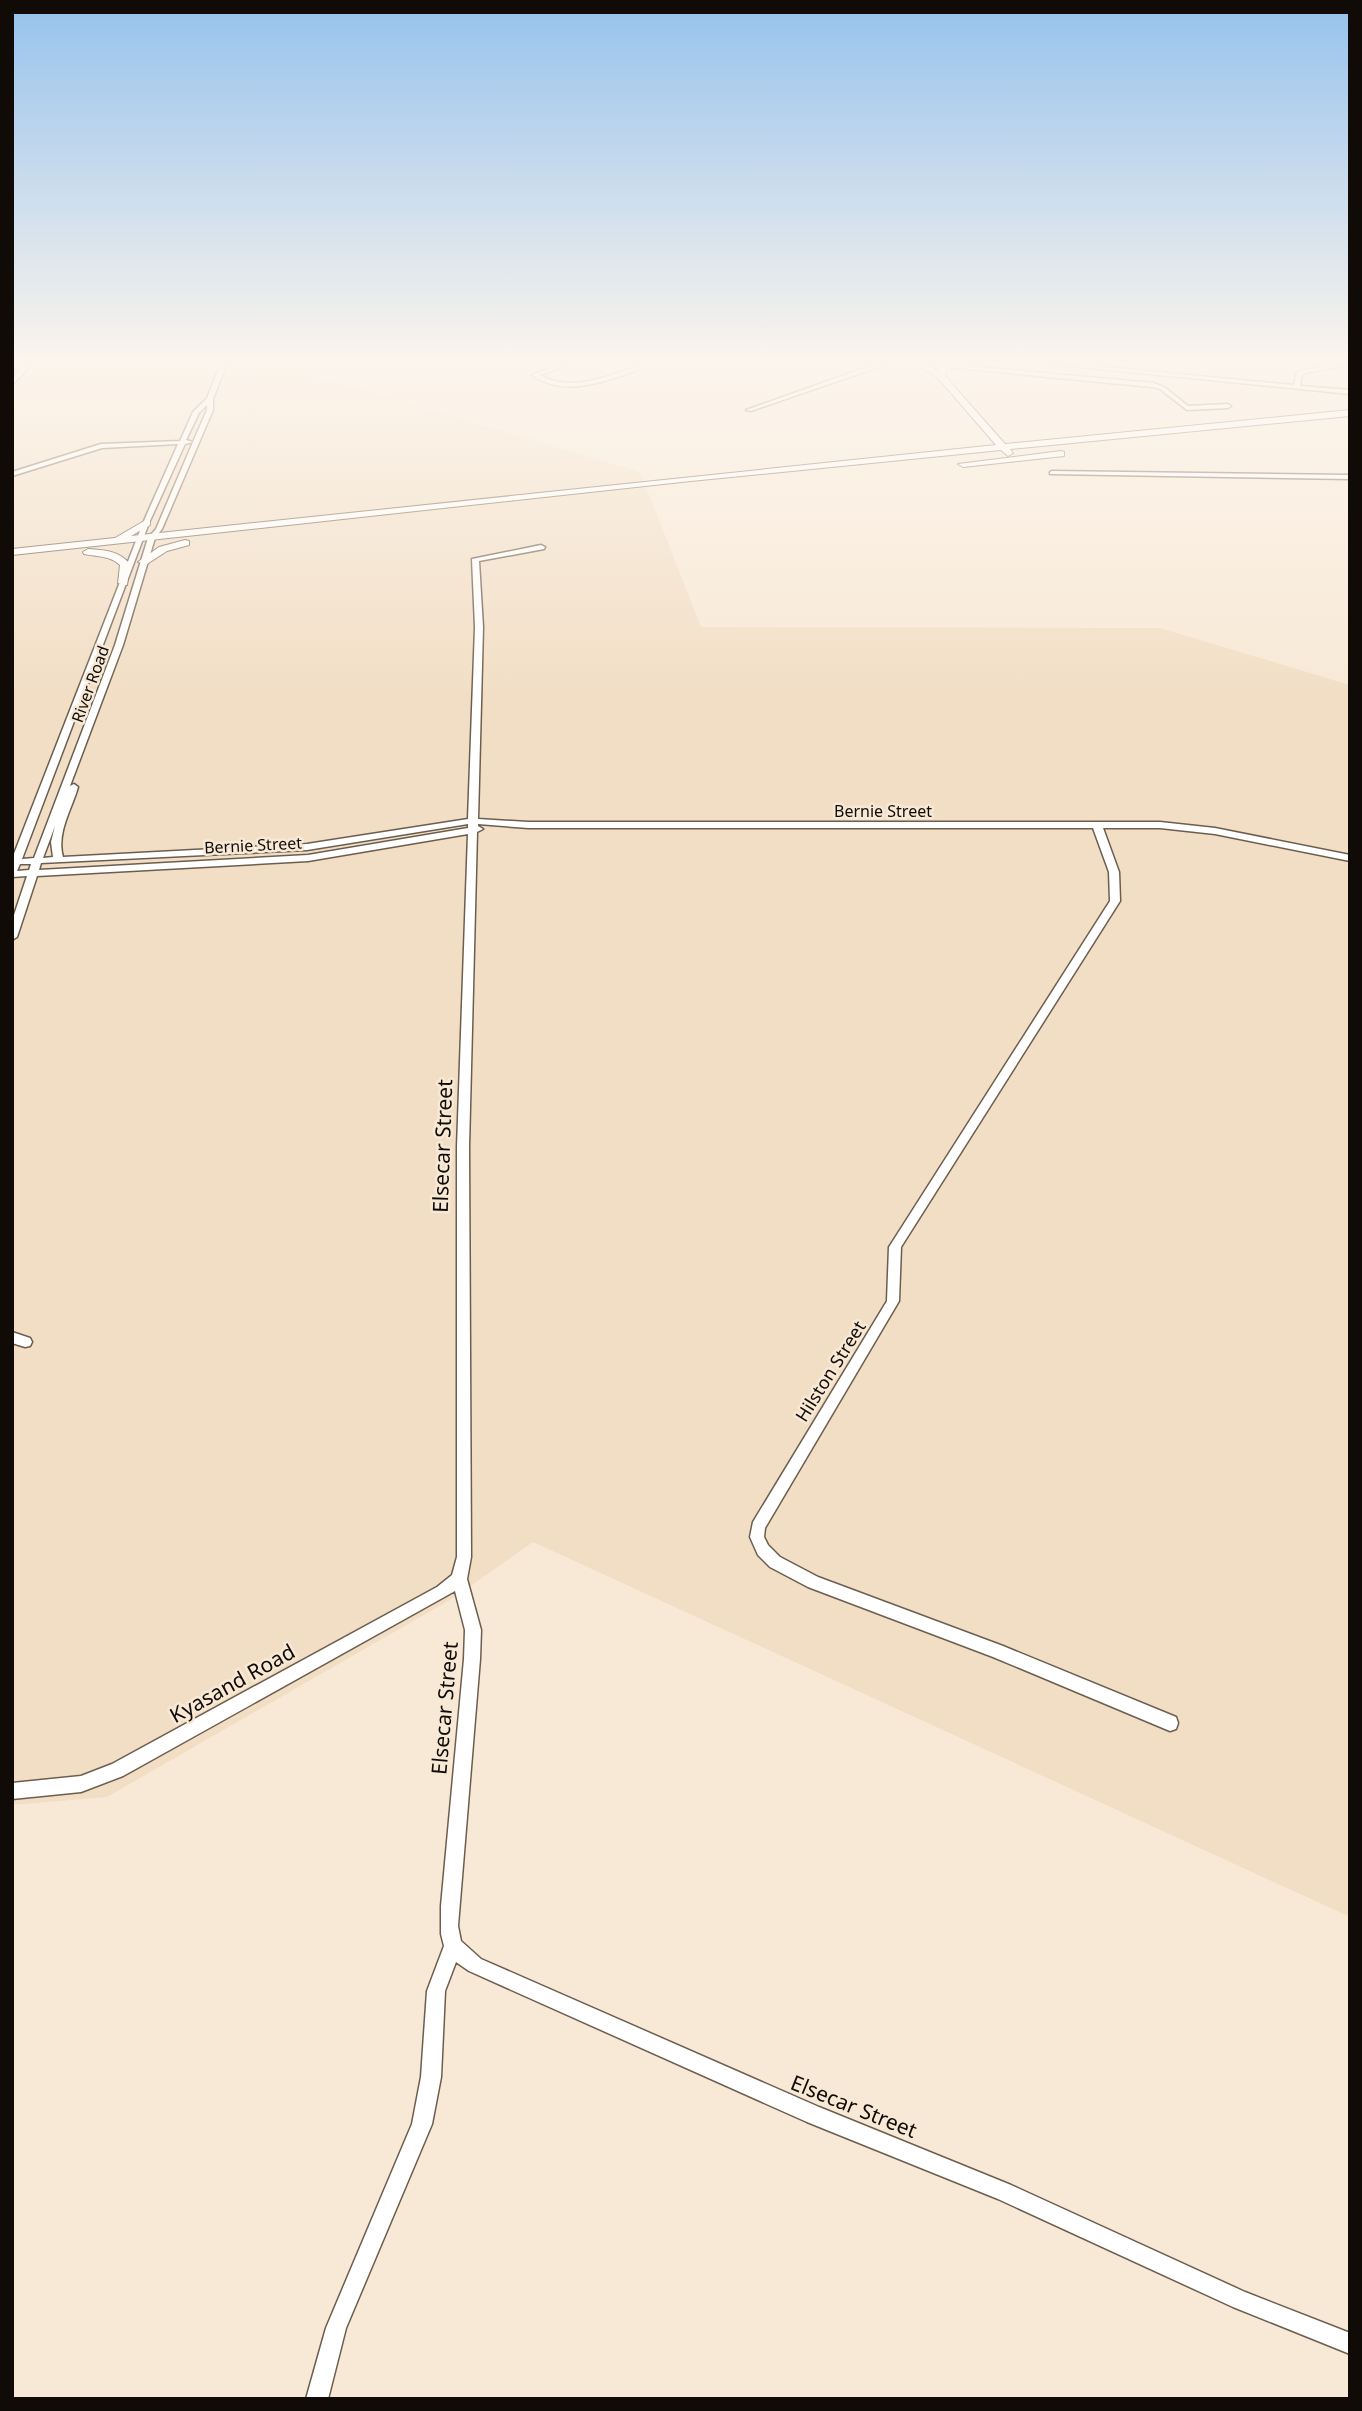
<svg xmlns="http://www.w3.org/2000/svg" width="1362" height="2411" viewBox="0 0 1362 2411" font-family="'Noto Sans',sans-serif">
<style>
.built{fill:#f2dec5}
.lines{fill:none;stroke-linecap:round;stroke-linejoin:round}
.street-casing{stroke:#6c5e4e;stroke-width:3}
.secondary-casing{stroke:#6c5e4e;stroke-width:2}
.street{fill:#fff;fill-rule:evenodd}
.secondary{fill:#fff;fill-rule:evenodd}
.shaded-wall{fill:#4e4a58}
.labels{text-anchor:middle;dominant-baseline:central;stroke-width:5;stroke-linejoin:round;paint-order:stroke}
.far-street-label{font-size:16px;fill:#100b06;stroke:#f8e9d6}
.street-label{font-size:18px;fill:#100b06;stroke:#f8e9d6}
.near-street-label{font-size:21px;fill:#100b06;stroke:#f8e9d6}
</style>
<rect width="100%" height="100%" fill="#f8e9d6"/>
<!-- built -->
<polygon class="built" points="12,359 259,359 640,472 701,627 1160,628 1350,685 1350,1917 533,1542 455,1597 107,1797 12,1805"/>
<g class="lines">
<!-- street casing -->
<g class="street-casing">
<g id="street">
<path d="M215,359H221L225,368L213,399V410L162,529L155,538L123,645L70,786L74,784L78,787C72,809 56,833 63,857L307,844L468,819L475,627L472,559L541,545L545,547L544,549L479,561L483,627L478,819L528,822H1160L1215,828L1350,855V861L1215,834L1160,828H1103L1119,872L1120,901L901,1247L899,1301L765,1528L764,1537L768,1545L780,1557L818,1577L1003,1646L1176,1717L1178,1723L1176,1729L1170,1731L993,1657L808,1587L770,1567L758,1555L750,1537L753,1522L887,1301L889,1247L891,1244L1110,901L1109,872L1093,828H528L478,824V826L483,829L477,832L469,1147L471,1557L467,1579L481,1630L480,1659L458,1926L461,1941L481,1959L819,2107L1011,2185L1245,2292L1350,2333V2354L1233,2307L998,2199L807,2122L469,1971L456,1962L445,1991L441,2077L432,2124L346,2328L328,2399H306L326,2328L412,2124L421,2077L427,1991L444,1946L441,1934V1906L464,1659L465,1630L455,1591L123,1776L81,1792L12,1799V1783L81,1776L112,1764L437,1587L452,1575L457,1557V1147L468,834L308,861L37,876L17,937L12,940V921L27,876L12,877V859L143,523L178,444L102,448L12,476V472L101,444L180,441L193,412L207,398L219,368ZM207,405V410L193,442L186,440L199,413ZM193,442L156,529L148,538L115,645L34,858L22,859L149,523L185,444ZM468,824V828L308,855L39,870L41,863L307,850ZM55,826L51,842L53,857L43,858ZM20,864H31L29,870L17,871Z"/>
<polygon points="471,359 500,359 497,361"/>
<path d="M574,359H583L540,375C572,393 607,376 639,366L643,363L640,359H646L649,363C642,370 633,371 624,375C594,385 560,395 532,375Z"/>
<polygon points="890,359 1153,383 1164,387 1188,406 1228,404 1231,406 1228,408 1187,410 1160,389 1152,387 893,362 751,411 746,410"/>
<polygon points="999,359 1022,359 1294,385 1297,372 1350,360 1350,364 1302,374 1300,386 1350,390 1350,394"/>
<polygon points="12,363 31,365 12,385 12,379 23,367 12,367"/>
<polygon points="1052,471 1350,475 1350,479 1050,474 1050,472"/>
<polygon points="12,1332 30,1338 32,1342 30,1346 25,1347 12,1343"/>
</g>
</g>
<!-- secondary casing -->
<g class="secondary-casing">
<g id="secondary">
<polygon points="939,359 947,359 945,376 1005,444 1350,410 1350,416 1010,449 1013,453 1008,456 1001,450 691,481 12,555 12,549 115,538 146,520 150,521 150,525 131,536 996,445 938,378 912,362 919,360 938,371"/>
<polygon points="1061,451 1064,452 1064,456 963,467 958,464"/>
<polygon points="185,540 189,541 189,545 167,551 147,564 138,562 159,547"/>
<path d="M88,549C105,550 119,551 130,564L127,585L118,583L120,565C109,555 98,557 84,554L83,552Z"/>
</g>
</g>
<!-- street -->
<use href="#street" class="street"/>
<!-- secondary -->
<use href="#secondary" class="secondary"/>
</g>
<!-- shaded-wall -->
<polygon class="shaded-wall" points="12,359 14,359 17,370 12,377"/>
<!-- sky -->
<linearGradient id="sky" x2="0" y2="1"><stop stop-color="#96c2ed"/><stop offset="0.52" stop-color="#fcf5ed"/><stop offset="1" stop-color="#fcf5ed" stop-opacity="0"/></linearGradient>
<rect width="1362" height="697" fill="url(#sky)"/>
<g class="labels">
<!-- far-street labels -->
<g class="far-street-label">
<text transform="translate(90 684) rotate(-70)">River Road</text>
<text x="883" y="811">Bernie Street</text>
<text transform="translate(253 845) rotate(-3)">Bernie Street</text>
</g>
<!-- street labels -->
<g class="street-label">
<text transform="translate(830 1371) rotate(-58)">Hilston Street</text>
</g>
<!-- near-street labels -->
<g class="near-street-label">
<text transform="translate(442 1146) rotate(-88)">Elsecar Street</text>
<text transform="translate(232 1683) rotate(-29)">Kyasand Road</text>
<text transform="translate(444 1708) rotate(-85)">Elsecar Street</text>
<text transform="translate(854 2106) rotate(22)">Elsecar Street</text>
</g>
</g>
<!-- border -->
<rect width="1362" height="2411" fill="none" stroke="#100b06" stroke-width="28"/>
</svg>
